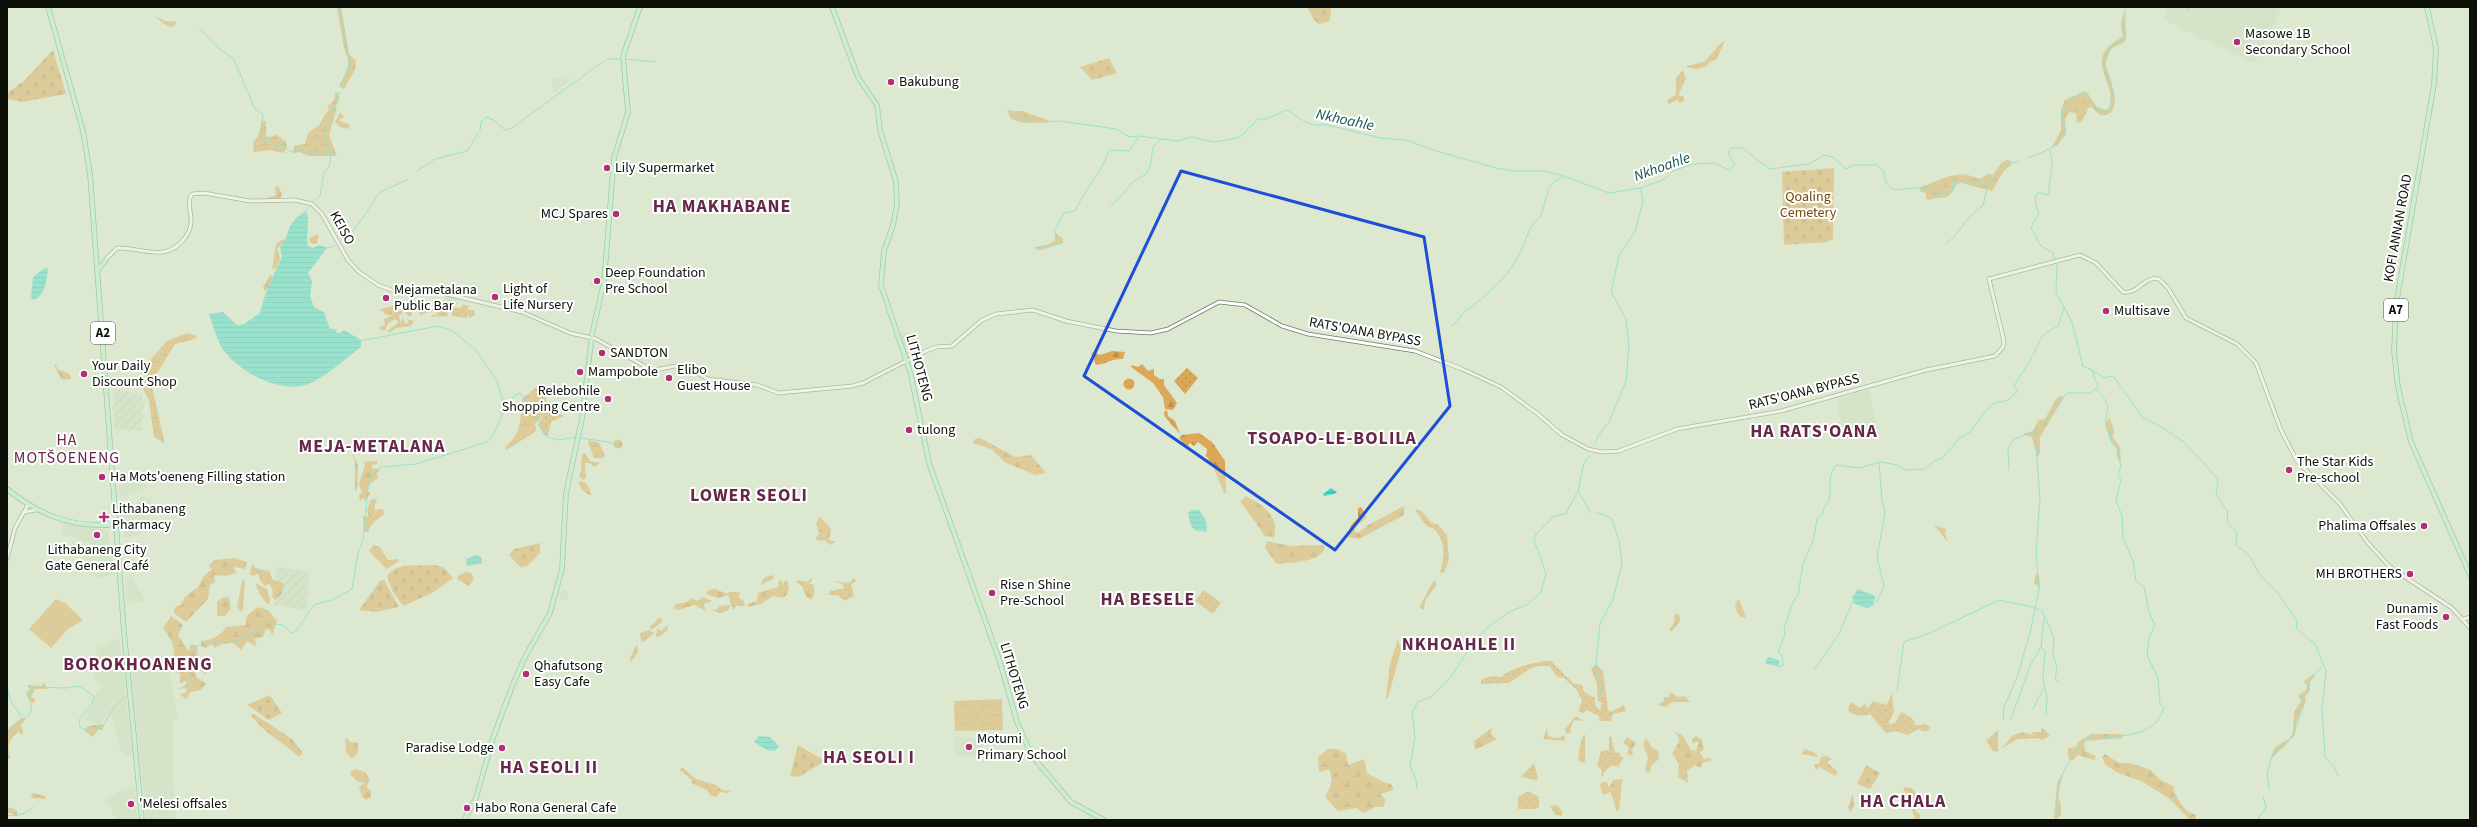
<svg xmlns="http://www.w3.org/2000/svg" width="2477" height="827" viewBox="0 0 2477 827" font-family="'Source Sans 3',sans-serif">
<style>
.built{fill:#cddebe}
.industrial{fill:url(#industrial-furrows)}
.grass{fill:url(#grass-dots)}
.forest{fill:url(#forest-firs)}
.wetland{fill:url(#wetland-marsh)}
.cemetery{fill:url(#cemetery-stones)}
.park{fill:url(#park-crowns)}
.pitch{fill:#dda758}
.water{fill:url(#water-rules)}
.lines{fill:none;stroke-linecap:round;stroke-linejoin:round}
.stream{stroke:#45d8ca;stroke-width:1}
.minor-casing{stroke:#6f7b65;stroke-width:4.5}
.major-casing{stroke:#609e79;stroke-width:5.5}
.minor{stroke:#fff;stroke-width:3}
.major{stroke:#bbf2d3;stroke-width:4}
.marked{fill:none;stroke:#1d4ed8;stroke-width:3;stroke-linejoin:round}
.poi-dot{fill:#b22e76;stroke:#fff;stroke-width:1.5}
.labels{text-anchor:middle;dominant-baseline:central;stroke-width:4;stroke-linejoin:round;paint-order:stroke}
.shield{fill:#fff;stroke:#555852;stroke-width:1}
.shield-label{font-size:13px;font-weight:bold;fill:#0c1008}
.poi-label{font-size:14px;fill:#0c1008;stroke:#fff;text-anchor:start}
.park-label{font-size:14px;fill:#724c04;stroke:#fff}
.street-label{font-size:14px;fill:#0c1008;stroke:#fff}
.water-label{font-size:15px;font-style:italic;fill:#17544e;stroke:#fff}
.quarter-label{font-size:16px;letter-spacing:1px;fill:#672747;stroke:#fff}
.district-label{font-size:18px;font-weight:bold;letter-spacing:1px;fill:#672747;stroke:#fff}
</style>
<defs>
<pattern id="industrial-furrows" width="10" height="10" patternUnits="userSpaceOnUse"><rect width="10" height="10" fill="#cddebe"/><path d="M-1 1l2-2M0 10L10 0M9 11l2-2" fill="none" stroke="#afbda2"/></pattern>
<pattern id="grass-dots" width="8" height="8" patternUnits="userSpaceOnUse"><rect width="8" height="8" fill="#dda758"/><path d="M2 2h.1M6 6h.1" fill="none" stroke="#bc8f4b" stroke-width="1.8" stroke-linecap="round"/></pattern>
<pattern id="forest-firs" width="22" height="20" patternUnits="userSpaceOnUse"><rect width="22" height="20" fill="#dda758"/><path d="M5 1l3.5 6h-7zM16 11l3.5 6h-7z" fill="#bc8f4b"/></pattern>
<pattern id="wetland-marsh" width="20" height="14" patternUnits="userSpaceOnUse"><rect width="20" height="14" fill="#dda758"/><path d="M1 5h8M5 5V1M11 12h8M15 12V8" fill="none" stroke="#bc8f4b"/></pattern>
<pattern id="cemetery-stones" width="16" height="16" patternUnits="userSpaceOnUse"><rect width="16" height="16" fill="#dda758"/><path d="M2 7V4a2 2 0 0 1 4 0v3zM10 15v-3a2 2 0 0 1 4 0v3z" fill="#bc8f4b"/></pattern>
<pattern id="park-crowns" width="20" height="18" patternUnits="userSpaceOnUse"><rect width="20" height="18" fill="#dda758"/><path d="M2 6a3 3 0 1 1 6 0M12 15a3 3 0 1 1 6 0" fill="none" stroke="#bc8f4b"/></pattern>
<pattern id="water-rules" width="6" height="5" patternUnits="userSpaceOnUse"><rect width="6" height="5" fill="#45d8ca"/><path d="M0 2.5h6" fill="none" stroke="#3bb8ac"/></pattern>
</defs>
<rect width="100%" height="100%" fill="#dce9d0"/>
<!-- built -->
<g class="built">
<polygon points="2168,7 2282,7 2255,62 2252,63 2162,19"/>
<polygon points="569,76 569,82 553,94 552,79"/>
<polygon points="599,274 603,279 602,286 596,291 588,284"/>
<polygon points="496,290 501,292 497,303 487,301"/>
<polygon points="1867,390 1870,393 1878,431 1877,433 1847,440 1845,439 1837,403 1839,399"/>
<polygon points="138,473 145,473 146,489 120,497 119,485 138,479"/>
<polygon points="143,496 156,505 139,535 124,538 122,514 129,513"/>
<polygon points="63,524 104,528 108,531 115,574 98,579 81,552 91,546 90,543 61,533"/>
<polygon points="133,576 138,587 146,602 127,604 126,578"/>
<circle cx="564" cy="596" r="5"/>
<polygon points="120,638 132,754 124,755 118,746 121,744 118,742 112,715 107,714 101,723 96,724 84,719 98,690 103,687 94,677 91,669 102,664 95,649"/>
<polygon points="131,667 151,668 158,674 169,670 178,719 173,720 173,780 176,820 146,820"/>
<polygon points="955,737 986,738 980,756 954,756"/>
<polygon points="135,786 138,820 115,820 112,810 104,800 123,789"/>
</g>
<!-- industrial -->
<g class="industrial">
<polygon points="445,296 458,299 457,305 443,303"/>
<polygon points="906,331 921,352 908,357 900,335"/>
<polygon points="113,389 142,394 144,404 142,431 114,429"/>
<polygon points="276,566 309,572 307,611 274,605"/>
</g>
<!-- grass -->
<g class="grass">
<polygon points="1725,41 1716,60 1709,62 1707,66 1698,69 1685,67 1705,61 1721,43"/>
<polygon points="1683,70 1686,79 1678,95 1684,97 1684,101 1680,103 1677,100 1669,104 1667,100 1676,95 1676,78"/>
<polygon points="463,304 466,306 469,305 467,310 474,310 475,315 470,318 468,315 466,318 452,316 451,308 447,313 448,316 431,317 432,315 436,315 438,309 420,315 419,311 420,308 427,311 438,308 443,310 448,307 461,308"/>
<polygon points="412,308 412,314 409,317 404,311 399,316 401,324 403,317 405,324 409,322 407,319 414,321 411,326 396,328 389,333 387,331 398,323 396,319 388,323 385,331 378,328 385,325 384,319 394,314 395,312"/>
<polygon points="1187,368 1198,378 1185,394 1174,381"/>
<circle cx="1129" cy="384" r="5.5"/>
<polygon points="547,386 550,389 546,398 549,412 555,414 557,412 564,416 551,422 548,436 544,435 538,424 544,414 541,392"/>
<path d="M1416,509L1422,511L1431,523L1437,524L1447,535L1449,560L1444,573H1440C1444,560 1447,541 1434,529C1432,527 1429,528 1426,525C1421,521 1421,515 1415,511Z"/>
<polygon points="1934,525 1946,529 1945,534 1948,542"/>
<polygon points="854,578 856,581 851,585 854,596 844,601 838,595 828,595 830,591 845,588 842,584 833,581 849,583"/>
<polygon points="1434,580 1437,584 1425,601 1424,610 1420,608 1421,604"/>
<polygon points="1204,590 1221,603 1213,614 1195,601"/>
<polygon points="659,618 661,618 662,622 651,630 650,627"/>
<polygon points="649,630 654,633 644,642 641,641 640,633"/>
<polygon points="1398,639 1401,650 1388,698 1386,698 1390,664"/>
<polygon points="637,644 638,652 631,662 630,658"/>
<path d="M1551,661L1573,683L1582,685L1584,692L1595,698V705L1600,711L1602,703L1598,701L1597,684L1591,669L1596,664L1603,671L1608,710L1611,712L1624,705L1626,711L1613,714L1611,721H1599V716L1587,710L1583,713L1578,711L1582,701L1577,690L1564,678L1557,677L1550,666H1539L1531,668L1509,683L1481,684V680L1491,676L1502,677C1508,668 1541,660 1551,661Z"/>
<path d="M1892,693L1894,712L1888,724L1895,723L1901,712L1912,718L1916,726L1924,724L1930,727L1929,730L1925,732L1919,729L1907,735L1896,731L1886,733L1870,714C1863,717 1857,715 1850,713L1848,710L1851,702L1860,708L1864,704L1868,708L1873,701L1887,705Z"/>
<polygon points="1576,716 1584,721 1574,720 1570,729 1571,733 1566,733 1565,729"/>
<polygon points="2042,727 2050,736 2042,740 2036,738 2017,739 2001,749 2013,735 2023,732 2032,735 2033,732 2041,732"/>
<path d="M1547,728L1548,735C1554,740 1560,738 1565,735V741L1543,739Z"/>
<polygon points="1998,730 1998,752 1993,751 1986,741"/>
<path d="M1585,734V762L1583,763L1578,760C1580,752 1579,740 1585,734Z"/>
<polygon points="1611,736 1615,753 1618,752 1623,759 1618,767 1612,765 1604,772 1603,777 1601,776 1602,770 1597,765 1601,751 1609,750 1609,738"/>
<polygon points="1534,763 1538,778 1536,780 1521,777"/>
<polygon points="683,768 696,779 716,785 723,790 731,791 727,793 720,792 717,797 711,796 707,790 691,783 692,780 679,769"/>
<polygon points="1903,787 1912,788 1920,800 1914,805 1915,810 1920,815 1920,820 1916,820"/>
<polygon points="1528,791 1539,797 1539,807 1536,809 1518,809 1518,797"/>
<polygon points="1557,805 1563,813 1561,816 1555,815 1550,806"/>
</g>
<!-- forest -->
<g class="forest">
<polygon points="2124,11 2126,37 2123,37 2121,25"/>
<polygon points="154,16 165,21 177,22 173,27 167,26"/>
<polygon points="336,91 339,97 338,103 329,109 328,106 334,100"/>
<polygon points="340,112 344,117 339,120 350,125 348,129 340,127 335,122"/>
<polygon points="278,186 282,194 280,199 264,199 276,195 275,187"/>
<polygon points="317,234 319,236 317,244 310,243 309,238"/>
<polygon points="283,239 285,240 277,249 280,259 277,267 272,270 276,244"/>
<polygon points="270,275 272,276 272,281 269,283 269,287 265,291 263,287"/>
<polygon points="398,305 400,307 391,315 384,314 384,310 382,312 380,309"/>
<path d="M1092,351L1100,355L1112,351L1125,352L1123,359C1112,358 1106,364 1096,365L1091,354Z"/>
<polygon points="56,364 57,369 70,374 71,379 62,380 54,365"/>
<polygon points="1142,364 1148,371 1154,369 1154,375 1160,379 1164,379 1164,385 1177,403 1173,410 1165,409 1163,397 1153,383 1131,367 1132,365 1138,367"/>
<polygon points="1167,410 1168,416 1175,421 1180,434 1165,417 1164,412"/>
<path d="M1199,433L1212,442L1225,461L1226,493H1224C1222,487 1210,458 1206,456L1207,449L1198,442L1194,446L1190,443L1187,447L1179,438L1182,435Z"/>
<polygon points="980,438 1015,457 1031,455 1046,473 1036,475 1006,463 991,449 973,443 975,439"/>
<circle cx="618" cy="444" r="4.5"/>
<polygon points="350,445 358,466 357,490 355,490 355,462"/>
<polygon points="585,453 590,461 600,463 594,467 590,463 585,463 586,478 583,480 579,476 581,470 582,455"/>
<polygon points="377,461 377,464 372,465 372,468 380,470 377,473 378,478 370,484 367,492 371,492 365,501 363,498 360,501 359,495 363,491 361,491 359,484 365,465 364,462"/>
<path d="M579,481L586,483L592,495C586,495 578,487 579,481Z"/>
<path d="M1245,496C1263,504 1280,517 1274,537L1265,536L1240,501L1243,500Z"/>
<polygon points="377,498 374,510 383,509 384,514 371,525 368,532 364,531 363,516 369,517 367,510 371,500"/>
<polygon points="1404,506 1404,515 1359,539 1347,537 1351,525 1358,518 1358,508 1361,507 1367,517 1355,528 1355,532 1358,533 1368,525"/>
<polygon points="827,524 831,529 829,540 836,542 830,545 824,540 820,541 815,539"/>
<path d="M1267,541L1290,546L1323,545L1325,547C1321,563 1291,562 1277,564L1265,548Z"/>
<polygon points="374,545 380,547 388,560 397,559 399,561 387,569 369,551"/>
<polygon points="235,558 247,562 245,569 234,567 236,573 226,576 214,575 215,582 210,585 208,599 186,622 174,613 175,607 181,605 185,597 198,587 204,576 212,569 209,566 214,560"/>
<polygon points="252,564 255,568 269,571 273,580 284,583 282,593 276,600 272,597 273,592 270,583 265,586 260,581 259,573 253,576 250,574"/>
<polygon points="466,572 471,573 474,579 469,586 457,579 459,575"/>
<polygon points="2036,573 2039,576 2040,588 2034,583"/>
<polygon points="774,575 773,579 760,585 765,577"/>
<path d="M812,578V581L804,585L810,583L814,586V596L811,599C806,598 803,592 803,587L796,582L798,580L806,582Z"/>
<polygon points="245,580 243,610 241,612 237,607 242,581"/>
<polygon points="779,580 781,580 784,586 784,581 787,580 789,589 786,596 781,598 773,596 761,604 748,607 747,604 757,601 758,593 778,587"/>
<polygon points="255,583 267,589 270,600 268,605 260,595"/>
<polygon points="715,589 728,594 729,592 740,592 739,598 743,600 745,606 736,606 733,610 728,595 718,598 706,594 709,590"/>
<polygon points="229,597 231,609 225,616 217,616 217,602 222,598"/>
<polygon points="703,597 712,601 704,604 705,611 695,605 678,610 673,608 676,604 687,602 692,598 697,601"/>
<polygon points="1739,599 1746,618 1741,617 1736,611 1735,604"/>
<polygon points="730,605 729,610 720,613 711,610 716,610 720,606"/>
<path d="M258,607L268,610L277,621L272,636L270,630L266,629L263,637L254,639L257,644L255,646L247,641L241,650L233,643L222,644L215,648L211,644L206,648L201,646V641C211,640 221,636 226,627L246,625C245,614 250,613 258,607Z"/>
<polygon points="1675,613 1680,616 1680,621 1671,632 1669,630 1674,623"/>
<path d="M171,616L183,625L178,635L189,652L190,645H196C200,653 196,658 193,666L197,678L206,683L201,690L191,692L186,699L179,694L185,693L187,690L184,687L187,681L180,683V673L175,672C175,669 173,667 173,663C175,645 174,644 163,628Z"/>
<polygon points="667,625 668,630 659,637 656,636 657,628 661,631"/>
<polygon points="200,662 207,666 206,674 197,667"/>
<polygon points="44,682 47,689 35,689 31,697 35,699 35,702 32,703 27,694 30,690 28,685 42,686"/>
<polygon points="1670,692 1678,697 1685,696 1690,702 1673,702 1665,707 1657,705 1663,702 1664,697 1669,697"/>
<path d="M21,718L26,719L20,726L23,730V735L18,732C9,739 6,748 11,758L7,759V730Z"/>
<polygon points="103,724 103,730 98,730 93,737 84,730 88,726"/>
<polygon points="1493,727 1490,734 1497,739 1475,750 1474,741"/>
<path d="M1672,730L1683,736L1691,750L1696,751L1699,742L1692,743V739L1696,736L1702,740L1704,749L1700,753L1703,756L1702,759L1710,758L1712,760L1702,763L1701,768L1695,765L1687,771L1688,783L1678,777L1679,764L1672,754C1676,745 1685,740 1672,730Z"/>
<polygon points="2091,734 2121,734 2123,736 2122,738 2086,741 2084,743 2085,751 2096,756 2094,760 2078,755 2072,761 2068,758 2068,748 2076,747 2078,742"/>
<polygon points="1627,737 1636,743 1632,750 1633,756 1627,754 1629,747 1623,743"/>
<polygon points="347,738 350,742 358,743 358,753 352,759 346,752 345,740"/>
<polygon points="1646,738 1652,748 1658,751 1659,759 1652,765 1649,773 1645,770 1648,758 1643,744"/>
<path d="M1328,749H1338L1346,754L1348,765L1364,759L1367,773L1383,782L1391,784L1394,790L1380,794L1386,800L1383,807H1375L1363,813L1357,808L1338,811L1325,797C1331,787 1334,780 1329,769L1319,772L1318,757Z"/>
<polygon points="1805,749 1815,753 1818,757 1801,754"/>
<path d="M2105,754L2119,763H2130L2145,768L2152,771L2160,780L2173,786C2175,796 2184,813 2195,814L2196,820H2190L2170,799L2141,781L2116,772L2105,764L2102,757Z"/>
<polygon points="1826,756 1832,759 1827,762 1837,771 1836,776 1819,767 1816,771 1814,764 1819,764 1821,757"/>
<polygon points="357,769 366,773 370,781 367,784 367,788 371,791 371,797 366,800 361,796 363,794 361,794 359,787 365,782 358,782 351,775 351,771"/>
<polygon points="2063,773 2058,796 2061,804 2061,815 2056,819 2054,817 2057,784"/>
<path d="M1623,779C1620,787 1621,808 1618,812C1613,806 1615,799 1610,792L1603,795L1600,785L1602,782H1607L1609,788L1613,780Z"/>
<polygon points="32,793 45,796 47,799 31,798"/>
<polygon points="1853,794 1854,805 1850,813 1848,807"/>
<polygon points="9,807 17,811 17,816 7,812"/>
</g>
<!-- wetland -->
<g class="wetland">
<polygon points="337,7 341,7 349,54 356,61 355,70 344,89 339,86 348,69 348,59 344,48"/>
<path d="M2123,37H2126L2124,42L2111,49C2109,53 2106,59 2106,64C2107,74 2126,111 2105,115C2097,117 2095,107 2089,107L2082,121L2077,123L2076,113L2070,112L2065,119L2066,134L2057,146L2052,147L2061,130V109L2065,100L2086,91L2097,107L2105,110L2110,107C2117,80 2080,58 2123,37Z"/>
<polygon points="334,106 337,108 329,135 337,156 310,156 299,152 293,153 294,146 305,144 308,133 319,125 328,110"/>
<polygon points="1007,109 1012,111 1022,111 1053,122 1024,123 1011,119"/>
<polygon points="262,121 266,121 266,136 269,137 277,135 286,142 287,147 284,153 269,150 254,152 253,143 258,136"/>
<path d="M2007,160L2011,161V165L2003,172L1992,191L1961,183L1957,184C1946,204 1947,194 1929,200L1926,199V193L1921,192L1919,188L1949,176L1965,174L1980,179L1988,174L1993,175L2001,163Z"/>
<polygon points="1055,233 1063,238 1063,243 1041,250 1035,249 1035,247 1047,245 1055,240"/>
<polygon points="187,333 197,336 195,339 175,344 153,380 152,387 165,444 154,437 149,400 143,389 151,359 167,341"/>
<path d="M535,388H539L541,392L544,414L535,424L536,430L532,434L506,450L505,447C523,433 520,418 522,399Z"/>
<polygon points="2060,396 2064,397 2040,437 2040,454 2037,456 2032,437 2022,434 2033,431 2038,420 2045,419 2056,399"/>
<polygon points="2109,417 2114,429 2113,437 2120,448 2121,461 2117,457 2116,446 2110,440 2105,425"/>
<polygon points="589,440 599,443 605,455 603,458 594,458 588,443"/>
<polygon points="2313,674 2315,676 2310,682 2310,690 2305,697 2306,700 2296,723 2295,735 2270,760 2275,747 2289,739 2293,733 2294,712 2301,701 2298,695 2306,691 2307,685 2303,682"/>
</g>
<!-- cemetery -->
<g class="cemetery">
<polygon points="1307,7 1331,7 1330,21 1319,24 1314,20"/>
<polygon points="53,50 66,94 22,102 7,99 7,93 24,81"/>
<polygon points="1109,58 1117,73 1092,80 1080,67"/>
<polygon points="1834,168 1833,239 1827,242 1784,245 1782,172"/>
<polygon points="819,517 827,524 825,530 819,533 816,524"/>
<polygon points="540,543 540,553 527,566 520,567 509,555 514,549"/>
<path d="M435,565L443,567L453,578L434,592L403,606L393,592L387,576C396,561 419,567 435,565Z"/>
<polygon points="381,580 384,580 399,607 376,612 359,610"/>
<polygon points="270,695 282,713 269,720 247,705"/>
<path d="M254,714L292,739L303,753L299,757C283,742 264,734 251,715Z"/>
<polygon points="798,745 825,761 799,777 790,776"/>
<polygon points="1866,765 1880,773 1870,789 1857,784"/>
</g>
<!-- park -->
<polygon class="park" points="1002,699 1003,730 955,731 954,701"/>
<!-- pitch -->
<polygon class="pitch" points="56,599 65,603 83,620 68,629 51,648 29,629"/>
<!-- water -->
<g class="water">
<path d="M306,211C311,223 305,234 308,246L313,248L319,245L327,248L308,273L312,281L310,296L314,307L324,312L330,329H337L336,333H340L344,330L361,340V347C345,359 329,374 311,383C282,396 238,372 222,348C216,337 213,325 209,314L223,312L237,325L244,324L260,313C265,292 273,276 282,257L280,247C293,230 284,225 306,211Z"/>
<path d="M45,268L48,269C47,279 45,297 33,300L31,297L33,277Z"/>
<polygon points="1331,488 1337,492 1334,494 1324,496 1323,494"/>
<path d="M1192,510H1199C1204,517 1209,523 1206,532L1194,530L1190,523L1188,513Z"/>
<polygon points="477,555 482,558 482,563 467,566 466,559"/>
<polygon points="1858,589 1875,596 1873,606 1867,608 1855,604 1852,598"/>
<polygon points="1768,657 1779,660 1779,667 1765,663"/>
<polygon points="759,736 770,737 779,746 775,751 767,750 754,742"/>
</g>
<g class="lines">
<!-- stream -->
<g class="stream">
<polyline points="340,7 349,59 348,68 340,87"/>
<polyline points="2185,7 2189,9"/>
<polyline points="199,28 219,49 233,58 236,64 255,109 263,114 261,130 263,141 284,146 289,151 297,152 301,148 307,153 331,153"/>
<polyline points="607,59 619,59"/>
<polyline points="625,59 656,62"/>
<polyline points="550,100 604,61"/>
<polyline points="1009,115 1019,119 1039,122 1060,121 1116,129 1129,137 1138,136"/>
<polyline points="480,130 481,122 486,117 494,120 505,130 512,128 549,101"/>
<path d="M2028,158C2039,153 2052,150 2060,140C2074,125 2047,116 2080,93L2088,95L2099,112L2109,110L2113,93L2103,64L2112,46L2125,40V7"/>
<polyline points="417,171 435,159 467,151 479,132"/>
<polyline points="380,192 407,180"/>
<polyline points="316,200 320,196 324,172 329,167 331,153 323,130 333,115 339,92"/>
<polyline points="1111,207 1133,182 1146,174 1150,167 1153,147 1161,139"/>
<polyline points="306,211 309,207"/>
<polyline points="343,242 357,226 379,193"/>
<path d="M1946,244C1962,232 1965,216 1983,206L1988,183"/>
<polyline points="327,248 334,246"/>
<path d="M1036,248L1060,244L1062,239L1054,232L1064,213L1075,211C1086,187 1100,176 1109,150L1129,151L1139,136L1178,141L1191,137L1214,142L1232,139L1240,137L1258,119H1266L1286,110C1298,115 1309,129 1323,124L1380,138L1406,140L1433,150L1496,168L1513,171H1545L1561,175L1609,193L1640,188L1658,182L1666,178L1673,171L1693,164L1715,163L1729,170L1735,164L1728,154L1731,148H1742L1770,169L1809,164L1824,155L1833,157L1846,169L1853,165H1877L1884,172C1887,200 1904,186 1919,188C1926,189 1938,194 1947,195L1953,190L1952,182H1989L2010,163L2018,162"/>
<path d="M1452,326C1457,321 1462,314 1467,310C1486,296 1508,277 1519,255C1524,245 1527,233 1533,224C1535,220 1539,219 1541,215C1548,198 1544,186 1562,177"/>
<polyline points="360,341 438,326 451,330 475,349 496,379 503,400 501,414"/>
<path d="M2033,355C2043,337 2037,337 2058,326L2064,308"/>
<polyline points="2093,371 2105,378 2110,376 2114,377 2143,418 2160,426 2184,442 2218,479 2216,495 2227,510 2228,523 2237,532 2236,545 2249,555 2259,574 2277,592 2297,621 2296,628 2315,644 2326,671 2322,709 2325,757 2335,768 2338,776"/>
<polyline points="580,438 609,442 618,446"/>
<polyline points="1595,444 1598,436 1609,422 1626,381 1629,345 1626,319 1611,292 1619,256 1635,231 1643,202 1641,189"/>
<polyline points="2009,470 2008,448 2014,439 2036,431"/>
<polyline points="1578,491 1591,513"/>
<polyline points="1596,513 1605,515 1612,519 1619,541 1622,563 1613,599 1600,624 1596,664 1600,682 1600,695"/>
<polyline points="1875,602 1877,602 1884,586 1877,557 1885,513 1882,501 1879,463"/>
<polyline points="2041,647 2045,652 2043,678 2047,697 2046,714"/>
<path d="M1779,667L1783,665L1782,655L1778,652L1785,635L1784,628L1794,600L1798,596L1803,563L1813,542L1817,519L1823,514C1823,508 1825,507 1828,502C1833,489 1826,476 1836,465L1859,468L1881,462L1897,465L1905,470L1925,469L1934,461L1942,458L1960,438L1970,432L1992,404L2008,400L2017,392L2014,386L2032,357"/>
<polyline points="1814,670 1839,634 1853,601"/>
<polyline points="7,686 11,702 22,717"/>
<path d="M178,689L187,686C194,675 185,659 195,648C204,639 223,643 234,641C245,638 260,631 267,623L283,625L292,633L296,631L314,605L332,600L352,589L358,553L363,540L368,487L372,474L381,467L416,464L487,442C501,429 501,402 520,393L532,408L547,437L558,440L577,437"/>
<polyline points="1897,690 1904,642 1930,633 1999,600 2032,607 2042,611 2050,628 2054,640 2053,654 2057,669 2055,679 2059,682"/>
<polyline points="2033,709 2044,687"/>
<polyline points="2011,719 2030,666 2041,647 2044,619"/>
<path d="M2003,720L2004,707L2017,677L2030,633L2039,590L2036,552L2040,498L2035,434L2067,393H2090L2098,387L2092,370L2083,366L2072,322L2056,292L2057,266L2053,253L2040,245L2031,227L2039,213C2035,206 2034,199 2038,192L2045,195L2049,194C2049,176 2055,167 2050,150"/>
<polyline points="7,735 14,726 30,714 32,706 26,692 36,687 66,688 79,686 94,696 92,703 79,720 80,727 87,731 102,728 112,710 125,697"/>
<polyline points="1417,789 1416,780 1410,766 1415,737 1412,712 1418,702 1431,697 1453,674 1471,646 1487,628 1509,612 1528,604 1541,592 1546,574 1534,540 1536,534 1553,517 1566,513 1578,491 1584,463 1589,456"/>
<polyline points="2269,789 2267,774 2271,759 2278,748 2289,740 2294,733 2304,704 2301,696 2309,690 2308,682 2322,666"/>
<path d="M7,815C17,817 26,814 33,807"/>
<path d="M2055,820C2058,809 2056,800 2058,789C2061,770 2074,753 2086,739C2111,734 2154,742 2164,708L2160,704L2158,678L2147,655L2149,638L2155,625L2149,612L2144,587L2136,581L2133,561L2123,538L2122,516L2116,500L2121,480L2118,475L2121,466L2118,456L2119,451L2111,442L2110,430L2105,422C2110,404 2108,403 2097,390"/>
<polyline points="2257,820 2266,807 2263,796"/>
</g>
<!-- minor casing -->
<g class="minor-casing">
<g id="minor">
<path d="M107,258L117,248C140,247 166,263 184,239C188,234 191,228 191,222C192,213 186,202 192,194L204,193L250,201L295,200L312,204L322,214L348,260L359,272L378,285L394,291L438,292L522,312L570,333L596,339L648,368L655,370L675,366L691,370L708,379L757,385L779,393L852,386L863,383L924,352L936,347L952,346L982,320L996,314L1033,310L1066,321L1116,331L1151,333L1168,329L1219,302L1245,305L1282,326L1308,334L1415,351L1462,369L1501,387L1538,414L1562,435L1588,449L1602,452L1619,451L1677,429L1781,411L1926,370L1995,356L2003,347L2004,341L1989,279L2080,255L2096,263L2123,292C2138,295 2144,275 2159,279L2168,288L2186,318L2237,344L2256,363L2281,430L2297,461L2340,504L2368,543L2390,567L2452,608L2470,628"/>
<polyline points="24,512 36,510"/>
<polyline points="7,559 15,528 28,505"/>
<polyline points="2464,619 2470,617"/>
</g>
</g>
<!-- major casing -->
<g class="major-casing">
<g id="major">
<polyline points="48,7 83,131 90,174 124,632 142,820"/>
<polyline points="832,7 858,77 877,105 880,130 896,182 897,204 893,225 884,251 881,285 911,375 929,463 1000,662 1017,722 1032,756 1071,802 1104,820"/>
<polyline points="2427,7 2436,48 2434,84 2396,305 2394,351 2398,387 2411,442 2470,575"/>
<polyline points="97,271 106,260"/>
<path d="M7,489C40,516 75,529 117,524"/>
<polyline points="106,525 116,512"/>
<polyline points="464,820 476,798 493,738 513,684 526,655 550,613 562,569 566,493 582,419 592,334 604,282 614,158 628,112 623,56 640,7"/>
</g>
</g>
<!-- minor -->
<use href="#minor" class="minor"/>
<!-- major -->
<use href="#major" class="major"/>
</g>
<!-- marked area -->
<path d="M0 0H2477V827H0ZM1181,171L1424,237L1450,406L1335,550L1084,376Z" fill="#dce9d0" fill-opacity=".55" fill-rule="evenodd"/>
<path class="marked" d="M1181,171L1424,237L1450,406L1335,550L1084,376Z"/>
<!-- markers -->
<g class="poi-dot">
<circle cx="2237" cy="42" r="4"/>
<circle cx="891" cy="82" r="4"/>
<circle cx="607" cy="168" r="4"/>
<circle cx="616" cy="214" r="4"/>
<circle cx="597" cy="281" r="4"/>
<circle cx="495" cy="297" r="4"/>
<circle cx="386" cy="298" r="4"/>
<circle cx="2106" cy="311" r="4"/>
<circle cx="602" cy="353" r="4"/>
<circle cx="580" cy="372" r="4"/>
<circle cx="84" cy="374" r="4"/>
<circle cx="669" cy="378" r="4"/>
<circle cx="608" cy="399" r="4"/>
<circle cx="909" cy="430" r="4"/>
<circle cx="2289" cy="470" r="4"/>
<circle cx="102" cy="477" r="4"/>
<path d="M102 511h4v4h4v4h-4v4h-4v-4h-4v-4h4z"/>
<circle cx="2424" cy="526" r="4"/>
<circle cx="97" cy="535" r="4"/>
<circle cx="2410" cy="574" r="4"/>
<circle cx="992" cy="593" r="4"/>
<circle cx="2446" cy="617" r="4"/>
<circle cx="526" cy="674" r="4"/>
<circle cx="969" cy="747" r="4"/>
<circle cx="502" cy="748" r="4"/>
<circle cx="131" cy="804" r="4"/>
<circle cx="467" cy="808" r="4"/>
</g>
<g class="labels">
<!-- shield labels -->
<g class="shield">
<rect x="2384" y="299" width="24" height="22" rx="3"/>
<rect x="91" y="322" width="24" height="22" rx="3"/>
</g>
<g class="shield-label">
<text x="2396" y="310">A7</text>
<text x="103" y="333">A2</text>
</g>
<!-- poi labels -->
<g class="poi-label">
<text x="2245" y="34">Masowe 1B<tspan x="2245" dy="16">Secondary School</tspan></text>
<text x="899" y="82">Bakubung</text>
<text x="615" y="168">Lily Supermarket</text>
<text x="608" y="214" text-anchor="end">MCJ Spares</text>
<text x="605" y="273">Deep Foundation<tspan x="605" dy="16">Pre School</tspan></text>
<text x="503" y="289">Light of<tspan x="503" dy="16">Life Nursery</tspan></text>
<text x="394" y="290">Mejametalana<tspan x="394" dy="16">Public Bar</tspan></text>
<text x="2114" y="311">Multisave</text>
<text x="610" y="353">SANDTON</text>
<text x="92" y="366">Your Daily<tspan x="92" dy="16">Discount Shop</tspan></text>
<text x="677" y="370">Elibo<tspan x="677" dy="16">Guest House</tspan></text>
<text x="588" y="372">Mampobole</text>
<text x="600" y="391" text-anchor="end">Relebohile<tspan x="600" dy="16">Shopping Centre</tspan></text>
<text x="917" y="430">tulong</text>
<text x="2297" y="462">The Star Kids<tspan x="2297" dy="16">Pre-school</tspan></text>
<text x="110" y="477">Ha Mots'oeneng Filling station</text>
<text x="112" y="509">Lithabaneng<tspan x="112" dy="16">Pharmacy</tspan></text>
<text x="2416" y="526" text-anchor="end">Phalima Offsales</text>
<text x="97" y="550" text-anchor="middle">Lithabaneng City<tspan x="97" dy="16">Gate General Café</tspan></text>
<text x="2402" y="574" text-anchor="end">MH BROTHERS</text>
<text x="1000" y="585">Rise n Shine<tspan x="1000" dy="16">Pre-School</tspan></text>
<text x="2438" y="609" text-anchor="end">Dunamis<tspan x="2438" dy="16">Fast Foods</tspan></text>
<text x="534" y="666">Qhafutsong<tspan x="534" dy="16">Easy Cafe</tspan></text>
<text x="977" y="739">Motumi<tspan x="977" dy="16">Primary School</tspan></text>
<text x="494" y="748" text-anchor="end">Paradise Lodge</text>
<text x="139" y="804">'Melesi offsales</text>
<text x="475" y="808">Habo Rona General Cafe</text>
</g>
<!-- park labels -->
<g class="park-label">
<text x="1808" y="197">Qoaling<tspan x="1808" dy="16">Cemetery</tspan></text>
</g>
<!-- street labels -->
<g class="street-label">
<text transform="translate(342 228) rotate(61)">KEISO</text>
<text transform="translate(2398 228) rotate(-80)">KOFI ANNAN ROAD</text>
<text transform="translate(1365 332) rotate(10)">RATS'OANA BYPASS</text>
<text transform="translate(919 368) rotate(75)">LITHOTENG</text>
<text transform="translate(1804 392) rotate(-14)">RATS'OANA BYPASS</text>
<text transform="translate(1014 676) rotate(73)">LITHOTENG</text>
</g>
<!-- water labels -->
<g class="water-label">
<text transform="translate(1345 120) rotate(12)">Nkhoahle</text>
<text transform="translate(1662 167) rotate(-20)">Nkhoahle</text>
</g>
<!-- quarter labels -->
<g class="quarter-label">
<text x="67" y="440">HA<tspan x="67" dy="18">MOTŠOENENG</tspan></text>
</g>
<!-- district labels -->
<g class="district-label">
<text x="722" y="206">HA MAKHABANE</text>
<text x="1814" y="431">HA RATS'OANA</text>
<text x="1332" y="438">TSOAPO-LE-BOLILA</text>
<text x="372" y="446">MEJA-METALANA</text>
<text x="749" y="495">LOWER SEOLI</text>
<text x="1148" y="599">HA BESELE</text>
<text x="1459" y="644">NKHOAHLE II</text>
<text x="138" y="664">BOROKHOANENG</text>
<text x="869" y="757">HA SEOLI I</text>
<text x="549" y="767">HA SEOLI II</text>
<text x="1903" y="801">HA CHALA</text>
</g>
</g>
<!-- border -->
<rect width="2477" height="827" fill="none" stroke="#0c1008" stroke-width="16"/>
</svg>
